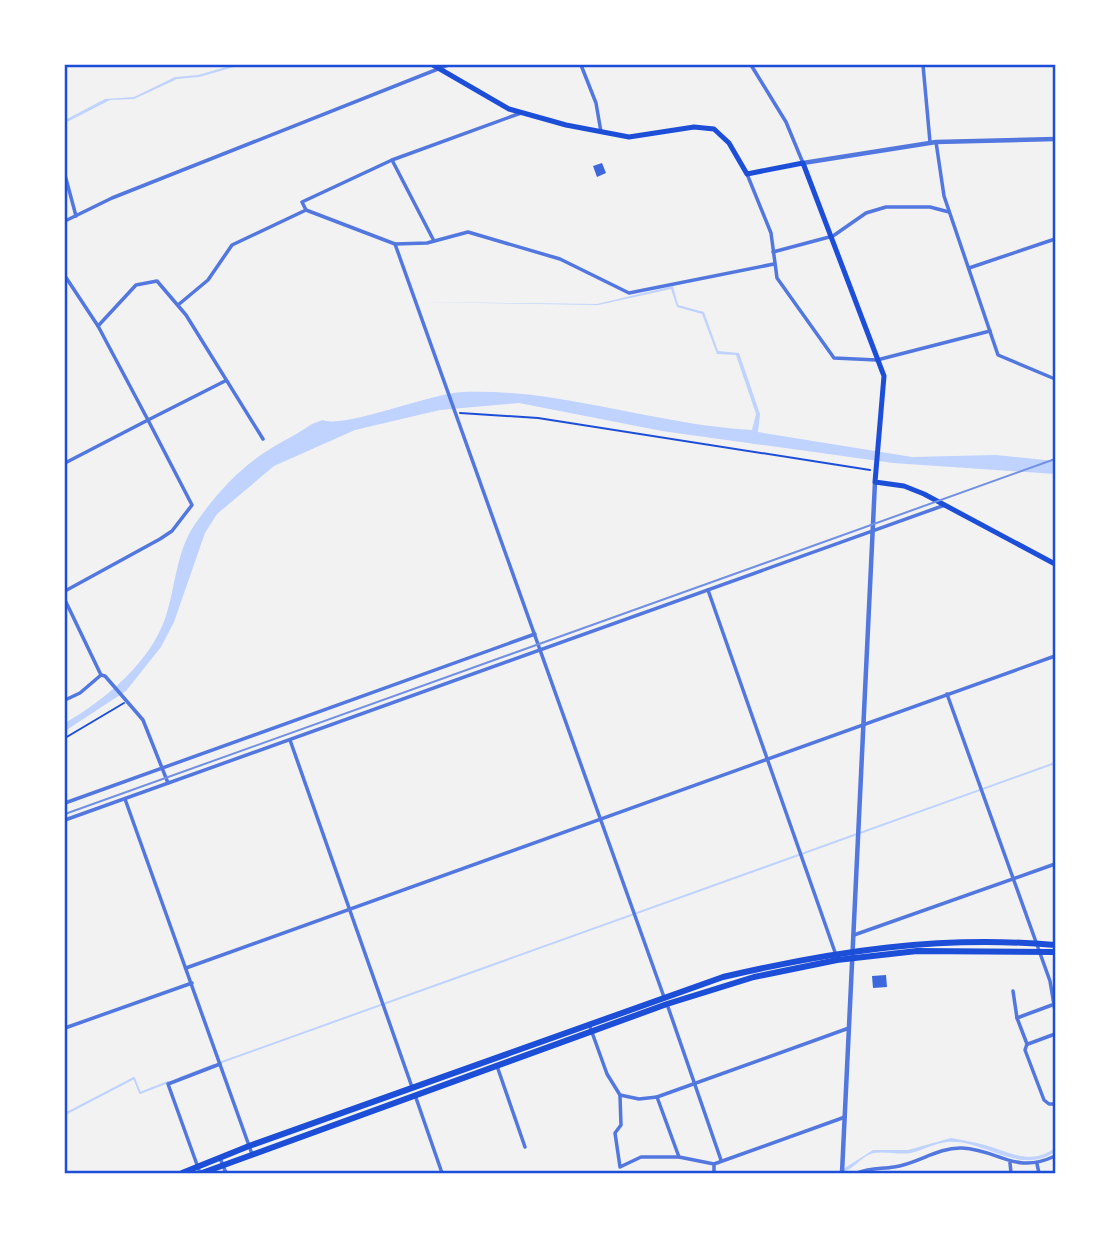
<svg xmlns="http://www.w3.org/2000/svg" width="1120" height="1238" viewBox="0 0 1120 1238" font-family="'Asap Condensed',sans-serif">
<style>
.water{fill:#bfd3fe}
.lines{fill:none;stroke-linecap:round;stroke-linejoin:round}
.stream{stroke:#bfd3fe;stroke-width:2}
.building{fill:#3d67dc}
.path{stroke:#1d4ed8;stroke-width:2}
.minor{stroke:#5277de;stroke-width:3.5}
.tertiary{stroke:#5277de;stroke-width:4.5}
.secondary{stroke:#1d4ed8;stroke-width:5}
.primary{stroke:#1d4ed8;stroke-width:6}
.rail{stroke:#7290e2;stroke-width:2}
.neatline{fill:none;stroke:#1d4ed8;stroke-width:2.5}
</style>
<rect width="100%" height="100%" fill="#f2f2f2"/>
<!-- water -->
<g class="water">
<polygon points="233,65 241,65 199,77 177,79 134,99 110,100 65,123 65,120 105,99 134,97 175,77 198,75"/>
<path d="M673,286L678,305L704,312L718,351L739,353L760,414L758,432L912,457L996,455L1055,461V474L893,463L662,431L519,403L440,410L355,430L274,466L217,514L205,533L174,622L161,647L126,691L65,731V723C105,700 151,662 166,616C176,585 176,552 195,524C216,494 239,468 270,449C284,440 298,434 312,424L323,420C344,429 431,393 463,392C560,388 655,425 752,430L756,414L736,355L717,354L702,314L677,307L671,289L598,305L419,302L597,304Z"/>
<path d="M951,1138C962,1140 974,1142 985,1145C1010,1152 1030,1166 1055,1148V1152C1018,1176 985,1139 947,1142C935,1143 923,1150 911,1153C899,1155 886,1151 874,1153C859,1156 853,1173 837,1173L873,1150H908Z"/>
</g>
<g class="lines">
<!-- stream -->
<g class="stream">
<polyline points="219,1063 1055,763"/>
<polyline points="180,1078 214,1065"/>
<polyline points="65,1114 134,1078 140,1093 168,1082"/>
</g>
</g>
<!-- building -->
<g class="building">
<polygon points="602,163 606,173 597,177 593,166"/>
<polygon points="886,975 887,987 873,988 872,976"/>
</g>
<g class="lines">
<!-- path -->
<g class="path">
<polyline points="460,413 538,418 870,470"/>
<polyline points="65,738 124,703"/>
</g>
<!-- minor -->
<g class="minor">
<polyline points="581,65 596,103 601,132"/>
<polyline points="751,65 786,122 803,163"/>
<polyline points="923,65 930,142"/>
<polyline points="936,142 944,196 998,355 1055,379"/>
<polyline points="392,160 434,241"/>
<polyline points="747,174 771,233 777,278 834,358 877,360 990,331"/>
<polyline points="65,175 76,216"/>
<polyline points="306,210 302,202 392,160 521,113"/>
<polyline points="65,221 112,198 448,65"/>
<polyline points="395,244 664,997"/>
<polyline points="773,252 833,236 866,213 886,207 930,207 949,212"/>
<polyline points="969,268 1055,239"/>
<polyline points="65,276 98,326 148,420 65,463"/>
<polyline points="178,305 208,280 232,245 306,210 395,244 427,243 468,232 560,259 629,293 774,264"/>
<polyline points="98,326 136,285 157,281 186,315 263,439"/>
<polyline points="708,590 836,955"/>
<polyline points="65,591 160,539 172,531 192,505 148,420 225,381"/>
<polyline points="65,600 101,675"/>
<polyline points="947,694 1050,981 1055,1011"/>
<polyline points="65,700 80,693 101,675 105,676 143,720 168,783"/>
<polyline points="290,740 412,1087"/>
<polyline points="125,799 252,1154"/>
<polyline points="65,803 535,634"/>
<polyline points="65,820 945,505"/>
<polyline points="854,935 1055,864"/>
<polyline points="186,968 1055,656"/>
<polyline points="1013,991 1017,1018 1027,1044 1025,1050 1044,1100 1049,1104 1055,1104"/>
<polyline points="667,1004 721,1160"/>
<polyline points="1017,1018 1052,1005"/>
<polyline points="589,1024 607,1074 620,1095 639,1099 657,1097 679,1157 714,1164 845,1117"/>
<polyline points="65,1028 192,983"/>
<polyline points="1028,1044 1055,1034"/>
<polyline points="497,1066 525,1147"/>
<polyline points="415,1095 442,1173"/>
<polyline points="620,1096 621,1125 615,1133 620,1167 641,1157 679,1157"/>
<polyline points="657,1097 849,1028"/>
<polyline points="220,1158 226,1173"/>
<polyline points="1010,1163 1011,1173"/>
<polyline points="1037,1164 1039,1173"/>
<polyline points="200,1173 168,1084 220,1064"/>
<polyline points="714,1173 714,1164"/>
<path d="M857,1173C870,1168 881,1169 894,1167C917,1164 938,1147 962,1148C1000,1150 1015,1175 1055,1156"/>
</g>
<!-- tertiary -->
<g class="tertiary">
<polyline points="803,163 936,142 1055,139"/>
<polyline points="842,1173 875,482"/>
</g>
<!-- secondary -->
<polyline class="secondary" points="433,65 509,109 566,125 629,137 694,127 714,129 729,143 747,174 803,163 884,376 875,482 904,486 924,494 1055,564"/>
<!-- primary -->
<g class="primary">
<path d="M182,1173L249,1146L723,977C834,951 941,935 1055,945"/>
<polyline points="202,1173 667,1004 754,977 837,960 917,951 1055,952"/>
</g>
<!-- rail -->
<polyline class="rail" points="65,814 1055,459"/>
</g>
<!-- border -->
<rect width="1120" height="1238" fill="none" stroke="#ffffff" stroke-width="133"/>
<rect x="66" y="66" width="988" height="1106" class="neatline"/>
</svg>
